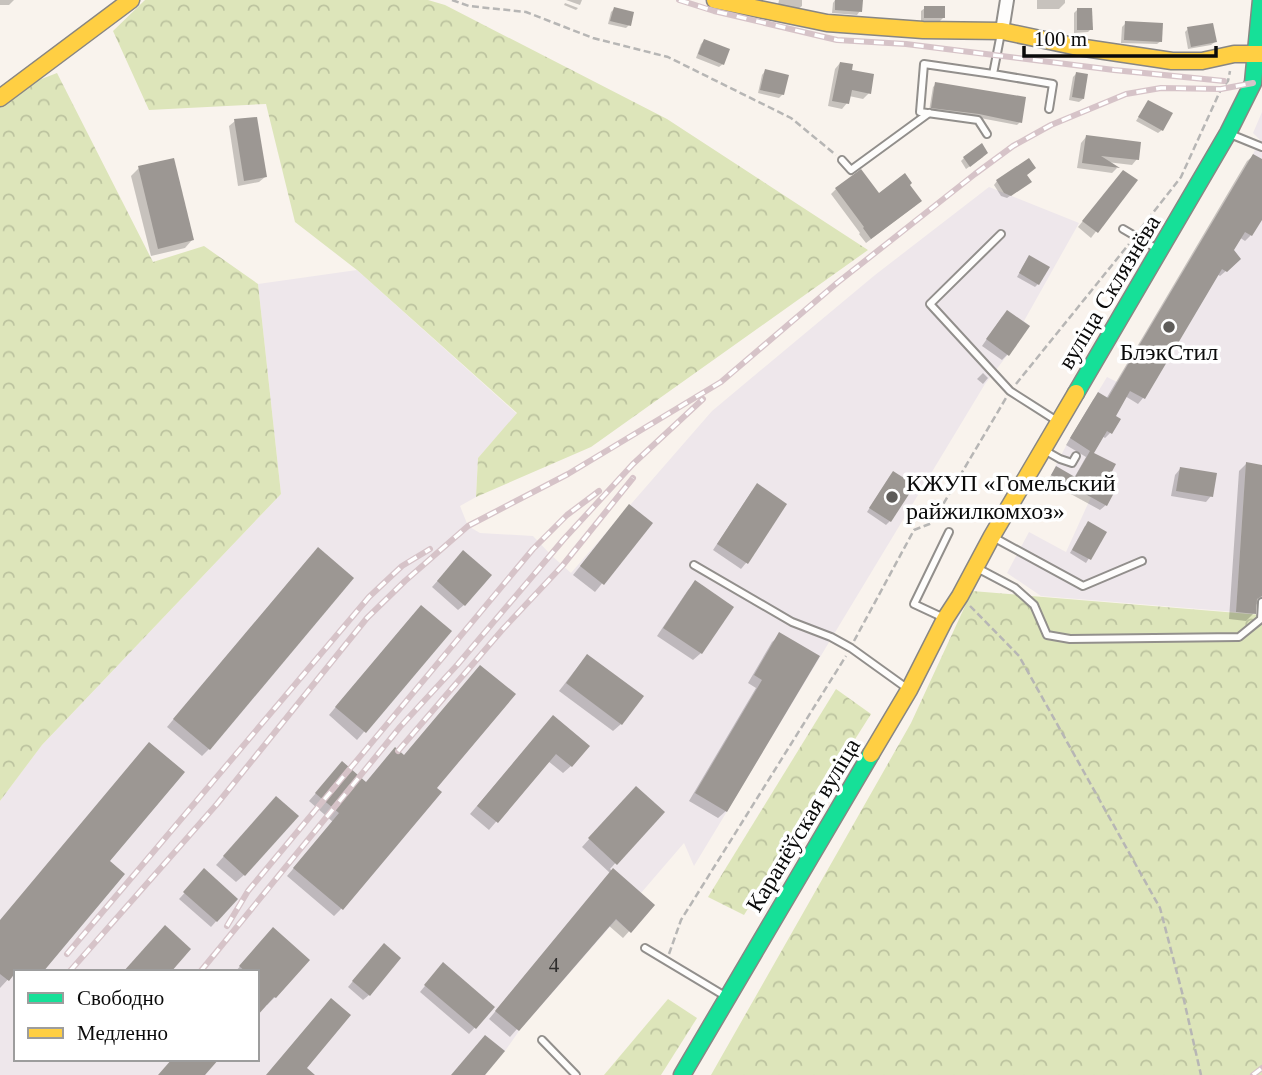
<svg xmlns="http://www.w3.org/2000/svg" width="1262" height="1075" viewBox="0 0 1262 1075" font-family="Georgia,serif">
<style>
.industrial{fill:#eee7eb;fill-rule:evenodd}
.forest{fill:url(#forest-crowns)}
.shadow{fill:#0003}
.building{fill:#9c9793}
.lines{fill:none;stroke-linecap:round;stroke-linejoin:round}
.lane-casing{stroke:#928f8c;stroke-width:10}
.street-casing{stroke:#928f8c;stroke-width:16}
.fast-casing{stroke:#888683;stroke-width:19}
.slow-casing{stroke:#888683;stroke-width:19}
.path{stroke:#b7b6b5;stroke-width:2.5;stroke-dasharray:7 3.5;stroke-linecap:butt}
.lane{stroke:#fefdfc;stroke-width:6}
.street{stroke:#fefdfc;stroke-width:12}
.fast{stroke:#16e098;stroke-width:16}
.slow{stroke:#ffcf43;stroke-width:16}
.rail-casing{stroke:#d6c3c8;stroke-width:6}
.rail{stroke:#fff;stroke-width:3.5;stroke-dasharray:10;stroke-linecap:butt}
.poi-dot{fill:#5e5c59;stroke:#fff;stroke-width:2.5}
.labels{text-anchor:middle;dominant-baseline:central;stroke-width:7;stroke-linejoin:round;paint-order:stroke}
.number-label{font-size:21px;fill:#2e2d2c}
.street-label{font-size:24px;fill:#0a0a0a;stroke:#fff}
.poi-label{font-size:24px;fill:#0a0a0a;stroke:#fff}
</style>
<defs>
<pattern id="forest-crowns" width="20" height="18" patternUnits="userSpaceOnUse" patternTransform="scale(1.75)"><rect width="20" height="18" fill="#dde5ba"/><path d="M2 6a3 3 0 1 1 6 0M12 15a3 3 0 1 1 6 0" fill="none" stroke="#bcc39f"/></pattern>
</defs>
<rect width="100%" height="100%" fill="#f9f3ed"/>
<!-- industrial -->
<g class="industrial">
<polygon points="1262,112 1262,465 1246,463 1236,612 1041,596 1007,573 1029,532 1066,552 1091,497 1051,475 1070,438 1107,377 1117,382 1253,154 1260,140 1253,133"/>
<path d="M989,187L1079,223L1024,321L1030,326L985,384L694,866L684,843L641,893L655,905L631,933L616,920L519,1031L505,1051L485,1075H0V801L42,745L281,494L258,284L357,270L517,414L478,458L476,497L460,506L468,526L480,533L533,536L551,555L571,573L712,411L875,275ZM16,972H257V1059H16Z"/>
</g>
<!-- forest -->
<g class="forest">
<polygon points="145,0 428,0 445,5 667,119 868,250 591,447 476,497 478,458 517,413 357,270 295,222 266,104 149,110 113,31"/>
<polygon points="57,73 153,262 204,246 258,284 281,494 42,745 0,801 0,95"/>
<polygon points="972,591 1262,615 1262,1075 711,1075 911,723"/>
<polygon points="836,689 871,714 744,915 708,897"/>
<polygon points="668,999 697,1018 661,1075 604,1075"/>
</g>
<!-- shadow -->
<g class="shadow">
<polygon points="0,0 14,0 9,5 0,5"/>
<polygon points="566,0 582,0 580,5"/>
<polygon points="779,0 802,0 802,6 798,9 778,5"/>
<polygon points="835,0 848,0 860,11 857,15 832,13 833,3"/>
<polygon points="1037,0 1065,0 1065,3 1059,9 1037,9"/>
<polygon points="565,3 578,8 576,10 564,5"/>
<polygon points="925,8 944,17 940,21 921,21 921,11"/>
<polygon points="614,9 629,25 626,28 608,24 611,12"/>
<polygon points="1077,10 1091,29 1088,32 1074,33 1074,13"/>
<polygon points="1126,23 1161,41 1157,44 1121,43 1122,27"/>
<polygon points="1188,29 1215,42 1211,45 1188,49 1185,32"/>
<polygon points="704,41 723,64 719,67 696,58 701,44"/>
<polygon points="840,63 869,93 863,99 849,96 847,103 842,109 828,106 835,69"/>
<polygon points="765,71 783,94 779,98 758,93 762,75"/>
<polygon points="1077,73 1083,99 1079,102 1069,100 1073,77"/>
<polygon points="936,84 1020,122 1017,125 975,117 929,111 933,87"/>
<polygon points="1148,102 1162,130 1158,133 1136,121"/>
<polygon points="235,121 265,177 259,182 238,186 229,126"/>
<polygon points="1086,137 1137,159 1132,165 1107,162 1117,168 1112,173 1077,168 1081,143"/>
<polygon points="1253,156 1262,161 1262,216 1251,235 1245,241 1239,237 1232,251 1233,265 1220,276 1217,274 1143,398 1138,404 1125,396 1113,416 1110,433 1105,438 1102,436 1091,453 1103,484 1106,505 1100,510 1047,481 1056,468 1074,478 1086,457 1066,445 1093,400 1098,394 1106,399 1247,161"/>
<polygon points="983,157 966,169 961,161 964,158"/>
<polygon points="139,168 192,240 185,248 151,256 131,176"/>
<polygon points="1118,178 1135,180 1091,238 1078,227"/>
<polygon points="997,181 1026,185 1007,198 1001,196 994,185"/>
<polygon points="908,185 915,206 866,243 859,234 860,233 831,194 836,189 879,195"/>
<polygon points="1026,261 1038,284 1035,287 1017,277"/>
<polygon points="1002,317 1007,355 1002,360 982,346"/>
<polygon points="983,373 988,378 983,384 977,379"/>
<polygon points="1246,464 1262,467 1262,622 1261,608 1255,603 1254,613 1246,621 1229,619 1239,471"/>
<polygon points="1180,469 1211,496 1206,502 1171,496 1175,475"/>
<polygon points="890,476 890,521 886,525 867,512"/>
<polygon points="752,491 785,504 746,563 741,569 713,550"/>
<polygon points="622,514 651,524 595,592 573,575"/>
<polygon points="1085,526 1105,532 1086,563 1070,553"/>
<polygon points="310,557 209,749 202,756 167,727"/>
<polygon points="458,558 464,605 458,610 432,587"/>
<polygon points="695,583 701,653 693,660 657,636 688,590"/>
<polygon points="413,615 449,632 357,740 329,715"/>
<polygon points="780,635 726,811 718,818 689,801 756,688 748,683 772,642"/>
<polygon points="587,656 621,724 613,731 559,691 580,664"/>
<polygon points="546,725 571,766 563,773 548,761 489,830 470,814"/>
<polygon points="335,771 365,783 434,788 341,909 334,916 287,876 333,822 309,801"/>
<polygon points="628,796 662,812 610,869 653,905 623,938 608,925 510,1037 489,1019 610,873 582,847"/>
<polygon points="269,806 244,875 236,882 216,865"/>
<polygon points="205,871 236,899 211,927 179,899"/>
<polygon points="0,921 16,972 16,978 12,975 0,988"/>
<polygon points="266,937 275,997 267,1005 257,972 235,972"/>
<polygon points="378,951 369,995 363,1000 348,987"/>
<polygon points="438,970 493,1007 469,1034 420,992"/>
</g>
<!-- building -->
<g class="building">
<polygon points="835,0 863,0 862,12 835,10"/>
<rect x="924" y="6" width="21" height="12"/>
<polygon points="614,7 634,12 631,26 610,21"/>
<polygon points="1077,8 1092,8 1093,30 1077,30"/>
<polygon points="1125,21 1163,23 1162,42 1124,40"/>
<polygon points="1213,23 1217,42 1191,47 1187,27"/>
<polygon points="704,39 730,49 724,65 698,54"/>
<polygon points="840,62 853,64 852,70 874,74 871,94 852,90 849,104 832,101"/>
<polygon points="765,69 789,75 784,95 760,90"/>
<polygon points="1076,72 1088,74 1084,99 1072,97"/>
<polygon points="935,82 1026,97 1022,123 979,114 931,108"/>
<polygon points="1148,100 1173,113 1163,131 1138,117"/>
<polygon points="257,117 267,177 244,181 234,119"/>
<polygon points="1086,135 1141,142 1139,160 1101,156 1120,168 1082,163"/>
<polygon points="982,143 988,153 970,167 963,157"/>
<polygon points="1253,154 1262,159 1262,220 1252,236 1245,232 1234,250 1241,259 1227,272 1222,269 1145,399 1130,391 1116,416 1121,419 1112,434 1107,431 1094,453 1116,464 1106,483 1116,489 1107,506 1051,475 1056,466 1075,477 1090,451 1070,438 1098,392 1108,398"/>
<polygon points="174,158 194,240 158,249 138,166"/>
<polygon points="1029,158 1036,168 1027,175 1032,182 1011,196 1004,193 996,180"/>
<polygon points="861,169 879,193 905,173 912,183 910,185 922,201 871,239 863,228 864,227 835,188"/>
<polygon points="1123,170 1138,180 1098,233 1082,221"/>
<polygon points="1029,255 1050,267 1039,285 1019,273"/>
<polygon points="1007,310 1030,326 1009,356 986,339"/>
<polygon points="1246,462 1262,465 1262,596 1257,599 1256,614 1236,612"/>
<polygon points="1180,467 1217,473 1213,497 1176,491"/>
<polygon points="893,471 915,485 891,522 869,508"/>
<polygon points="757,483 787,504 748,564 717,544"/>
<polygon points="629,504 653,523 604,585 580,566"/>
<polygon points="1088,521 1107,532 1091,560 1072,550"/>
<polygon points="318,547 354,578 210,750 173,719"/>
<polygon points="463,550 492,575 465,606 437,581"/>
<polygon points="695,580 734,607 702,654 663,628"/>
<polygon points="421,605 452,631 366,733 335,707"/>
<polygon points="779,632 820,656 727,812 695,793 762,680 754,675"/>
<polygon points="587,654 644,696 622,725 566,683"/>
<polygon points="480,665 516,694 437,788 442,792 343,910 293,868 339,813 315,793 342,761 366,782 395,747 404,755"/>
<polygon points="553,715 590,746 572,767 556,754 498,823 477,806"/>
<polygon points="149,742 185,772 110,861 125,874 43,972 16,972 9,981 0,974 0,920"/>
<polygon points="636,786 665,812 617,865 588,838"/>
<polygon points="276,796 299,816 245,876 223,856"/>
<polygon points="204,868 238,899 217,922 183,892"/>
<polygon points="613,868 655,905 631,933 616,919 519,1031 495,1011"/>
<polygon points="165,925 191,949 171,972 123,972"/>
<polygon points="273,927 310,960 276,998 274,997 257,1016 257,972 246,972 239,966"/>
<polygon points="384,943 401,958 370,996 352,981"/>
<polygon points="443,962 495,1007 476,1029 424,985"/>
<polygon points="331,998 351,1015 307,1068 315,1075 266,1075"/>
<polygon points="485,1035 505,1051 485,1075 451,1075"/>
<polygon points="172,1059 219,1059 205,1075 158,1075"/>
</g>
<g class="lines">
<!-- lane casing -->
<g class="lane-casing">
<g id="lane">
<polyline points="1001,33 993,74 1053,84 1049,109"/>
<polyline points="987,134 978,120 920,112 924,64 993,74"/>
<polyline points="1230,134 1262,147"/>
<polyline points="842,160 851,170 929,113"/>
<polyline points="1123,229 1159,250"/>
<polyline points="1001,234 930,304 1010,391 1057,421"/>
<polyline points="1044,450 1060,459 1072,463 1076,456"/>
<polyline points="993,537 1083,586 1142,561"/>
<polyline points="694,565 792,622 831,637 851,648 908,689"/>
<polyline points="979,569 1015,588 1034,605 1047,635 1070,639 1239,637 1261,619 1262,602"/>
<polyline points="944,618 914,604 949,532"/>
<polyline points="645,948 725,996"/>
<polyline points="542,1040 576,1075"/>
</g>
</g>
<!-- street casing -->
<g class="street-casing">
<polyline id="street" points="1002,31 1007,0"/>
</g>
<!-- fast casing -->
<g class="fast-casing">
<g id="fast">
<polyline points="1076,393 1228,133 1253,83 1261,0"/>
<polyline points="682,1075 871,754"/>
</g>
</g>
<!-- slow casing -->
<g class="slow-casing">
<g id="slow">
<polyline points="715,0 827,23 923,30 1002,31 1078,47 1172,61 1202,61 1234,54 1262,54"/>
<polyline points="0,98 131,0"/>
<polyline points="871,754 909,690 945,619 960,596 992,536 1076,393"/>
</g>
</g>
<!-- path -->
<g class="path">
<polyline points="452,0 469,6 526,12 593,38 668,57 791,118 836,155"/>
<polyline points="1141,228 1181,177 1221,89 1228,81 1230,71"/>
<polyline points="1016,384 1129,244"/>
<polyline points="970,606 1019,656 1160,908 1183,996 1201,1075"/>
<polyline points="854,641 914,530 932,523 1006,398"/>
<polyline points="669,954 681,920 846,656"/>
</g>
<!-- lane -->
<use href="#lane" class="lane"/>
<!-- street -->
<use href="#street" class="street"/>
<!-- fast -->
<use href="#fast" class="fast"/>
<!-- slow -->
<use href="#slow" class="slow"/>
<!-- rail casing -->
<g class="rail-casing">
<g id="rail">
<polyline points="679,0 714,11 837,40 906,44 1114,70 1224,81"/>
<polyline points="398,751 503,629 563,565 633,478"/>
<polyline points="227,926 248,891 533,549 567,515 599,491"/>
<polyline points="67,954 369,597 402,566 430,549"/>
<polyline points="70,971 217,804 367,618 405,581 468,526 568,474 721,382 837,283 975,174 1013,146 1051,125 1126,94 1161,88 1221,89 1253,83"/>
<polyline points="200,972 400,727 458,664 564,539 633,464 703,399"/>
<polyline points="1253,1075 1262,1068"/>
</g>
</g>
<!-- rail -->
<use href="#rail" class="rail"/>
</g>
<!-- markers -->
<g class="poi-dot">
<circle cx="1169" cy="327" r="7"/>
<circle cx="892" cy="497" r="7"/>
</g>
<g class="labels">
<!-- number labels -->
<g class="number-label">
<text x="554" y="965">4</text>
</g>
<!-- street labels -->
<g class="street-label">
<text transform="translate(1109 292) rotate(-59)">вуліца Склязнёва</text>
<text transform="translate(803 825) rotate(-59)">Каранёўская вуліца</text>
</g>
<!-- poi labels -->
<g class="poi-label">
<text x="1169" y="352">БлэкСтил</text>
<text x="906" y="483" text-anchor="start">КЖУП «Гомельский<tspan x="906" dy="28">райжилкомхоз»</tspan></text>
</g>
</g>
<!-- legend -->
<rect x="14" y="970" width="245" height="91" fill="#ffffff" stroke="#9d9d9d" stroke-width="2"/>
<rect x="28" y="993" width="35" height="10" fill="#16e098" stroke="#9d9d9d" stroke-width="2"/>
<text x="77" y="1005" font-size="21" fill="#0a0a0a">Свободно</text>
<rect x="28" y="1028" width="35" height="10" fill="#ffcf43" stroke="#9d9d9d" stroke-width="2"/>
<text x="77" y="1040" font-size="21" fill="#0a0a0a">Медленно</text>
<!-- scale -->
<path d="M1024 46v10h192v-10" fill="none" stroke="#0a0a0a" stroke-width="3.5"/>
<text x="1034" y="46" font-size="21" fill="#0a0a0a" stroke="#ffffff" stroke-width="5" paint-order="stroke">100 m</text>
</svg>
